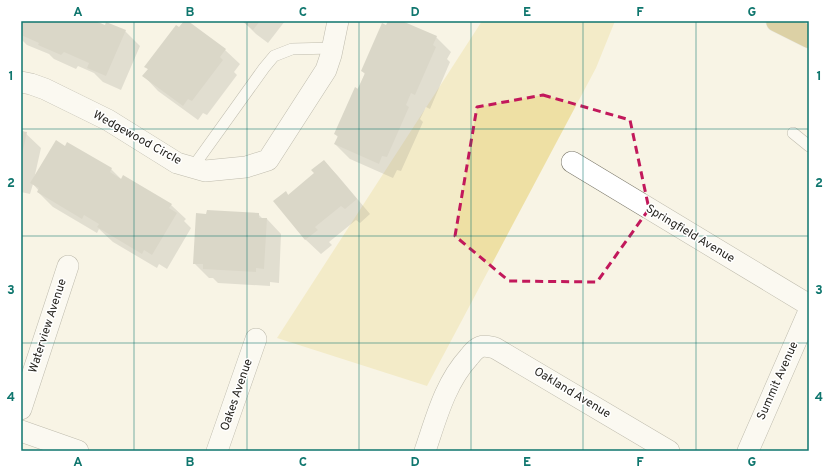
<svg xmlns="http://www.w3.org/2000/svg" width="830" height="472" viewBox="0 0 830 472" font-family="Overpass,sans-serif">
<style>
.green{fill:#eee0a4}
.shadow{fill:#0003}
.building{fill:#b7b4a5}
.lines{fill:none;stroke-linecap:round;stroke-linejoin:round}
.lane-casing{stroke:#7b786a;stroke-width:12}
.street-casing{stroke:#7b786a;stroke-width:22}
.highway-casing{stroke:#d8d8d7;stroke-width:23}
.lane{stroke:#fff;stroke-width:11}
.street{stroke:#fff;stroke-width:21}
.highway{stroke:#baa757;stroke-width:22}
.marked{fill:none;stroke:#c2185b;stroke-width:3;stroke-dasharray:8 5;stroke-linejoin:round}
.grid{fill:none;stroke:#0f766e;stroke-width:1;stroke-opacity:0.55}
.labels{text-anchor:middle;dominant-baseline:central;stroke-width:3;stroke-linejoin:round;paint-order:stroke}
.street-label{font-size:12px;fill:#292722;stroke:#fff}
.neatline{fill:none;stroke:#0f766e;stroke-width:1.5}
.grid-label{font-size:13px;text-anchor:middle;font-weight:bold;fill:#0f766e}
</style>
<rect width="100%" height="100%" fill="#f8f4e5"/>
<!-- green -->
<polygon class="green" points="482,21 615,21 596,68 427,386 277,338"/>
<!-- shadow -->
<g class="shadow">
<polygon points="21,21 93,21 106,27 125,31 140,46 121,90 103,82 94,73 78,66 76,69 54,59 49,54 27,45 21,39"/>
<polygon points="185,21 225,50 240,64 234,72 237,75 207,115 203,113 198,120 158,91 144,76 149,70 146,67"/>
<polygon points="243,21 285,21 268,43 256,34"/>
<polygon points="389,21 400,21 436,37 451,52 447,59 450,62 430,109 426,107 420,119 423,122 401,171 397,170 393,178 350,159 335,144 338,137 335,134 365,74 362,71"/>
<polygon points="21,129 41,148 34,179 111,169 122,180 171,205 186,219 184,221 191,228 167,269 159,264 157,268 113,242 99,229 97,233 53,207 38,192 39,191 33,184 30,194 21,192 21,193"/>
<polygon points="324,161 338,176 370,214 360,223 356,220 329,242 332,245 321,254 306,240 275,202 286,192 289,196 315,174"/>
<polygon points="258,214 263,219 267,219 281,234 279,283 270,282 270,286 218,283 213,278 209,278 194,263"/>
</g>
<!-- building -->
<g class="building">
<polygon points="21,21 95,21 105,25 106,22 126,30 106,76 87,68 89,63 64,52 61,55 38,45 39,43 21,35"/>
<polygon points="184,21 188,21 226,49 220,57 223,60 192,101 188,99 183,106 142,76 148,69 144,67 176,25 179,27"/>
<polygon points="242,21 260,21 253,30"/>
<polygon points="388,21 402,21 437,36 433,45 436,47 415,95 411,93 406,105 409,107 387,157 382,156 379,164 334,144 338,136 334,134 355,87 358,89 365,73 361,71 382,23 386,25"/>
<polygon points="21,131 27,132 22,155 21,155"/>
<polygon points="56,140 65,146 67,142 112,168 110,172 121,179 123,175 172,204 169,208 177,213 152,255 144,250 142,254 97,227 99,224 84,215 82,219 37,192 39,188 30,183"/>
<polygon points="324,160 357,199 345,209 341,206 315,227 318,230 305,240 273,201 286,191 288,195 314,173 311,170"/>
<polygon points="207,210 259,213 259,218 267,218 264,269 256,268 256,272 203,269 203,264 193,264 196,213 206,214"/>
</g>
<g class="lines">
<!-- lane casing -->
<g class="lane-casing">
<g id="lane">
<polyline points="793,133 809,146"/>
<polyline points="193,167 264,68 274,56 292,49 333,48"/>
</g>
</g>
<!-- street casing -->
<g class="street-casing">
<g id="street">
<polyline points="21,82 31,84 45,89 108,120 177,163 205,171 246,167 268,160 326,70 331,55 338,21"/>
<polyline points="572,162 809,305"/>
<polyline points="21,409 68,266"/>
<polyline points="21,431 78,451"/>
<polyline points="217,451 256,339"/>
<path d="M425,451C436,419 445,383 469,357C472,353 475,349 480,347C485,345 490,347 495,348L669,451"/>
<polyline points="748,451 809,311"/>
</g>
</g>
<!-- highway casing -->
<g class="highway-casing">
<polyline id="highway" points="777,21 809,37"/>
</g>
<!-- lane -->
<use href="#lane" class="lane"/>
<!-- street -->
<use href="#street" class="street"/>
<!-- highway -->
<use href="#highway" class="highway"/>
</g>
<!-- marked area -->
<path d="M0 0H830V472H0ZM543,95L630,120L649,209L597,282L509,281L455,236L477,107Z" fill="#f8f4e5" fill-opacity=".55" fill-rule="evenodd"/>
<path class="marked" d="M543,95L630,120L649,209L597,282L509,281L455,236L477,107Z"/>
<!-- grid -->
<path class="grid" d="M134,21V451M247,21V451M359,21V451M471,21V451M583,21V451M696,21V451M21,129H809M21,236H809M21,343H809"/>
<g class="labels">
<!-- street labels -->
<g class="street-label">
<text transform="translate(137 138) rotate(29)">Wedgewood Circle</text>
<text transform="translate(690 234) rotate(31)">Springfield Avenue</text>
<text transform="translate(48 326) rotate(-72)">Waterview Avenue</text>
<text transform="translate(778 381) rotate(-66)">Summit Avenue</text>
<text transform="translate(572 393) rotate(31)">Oakland Avenue</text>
<text transform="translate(237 395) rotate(-71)">Oakes Avenue</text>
</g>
</g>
<!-- border -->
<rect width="830" height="472" fill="none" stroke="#ffffff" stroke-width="44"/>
<rect x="22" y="22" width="786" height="428" class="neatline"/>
<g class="grid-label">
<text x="78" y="16">A</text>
<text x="190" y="16">B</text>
<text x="303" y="16">C</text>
<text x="415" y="16">D</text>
<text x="527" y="16">E</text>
<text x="640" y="16">F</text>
<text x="752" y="16">G</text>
<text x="11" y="80">1</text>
<text x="819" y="80">1</text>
<text x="11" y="187">2</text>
<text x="819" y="187">2</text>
<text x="11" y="294">3</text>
<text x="819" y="294">3</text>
<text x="11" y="401">4</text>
<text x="819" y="401">4</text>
<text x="78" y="466">A</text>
<text x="190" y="466">B</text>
<text x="303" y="466">C</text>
<text x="415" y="466">D</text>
<text x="527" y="466">E</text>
<text x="640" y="466">F</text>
<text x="752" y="466">G</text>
</g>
</svg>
